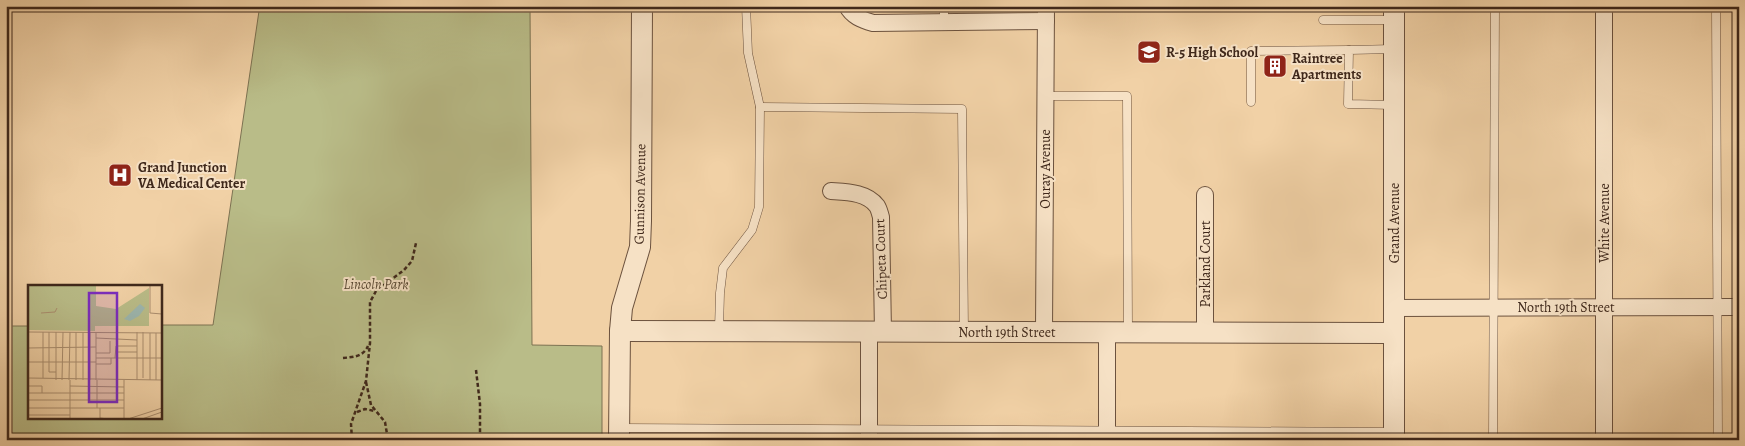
<svg xmlns="http://www.w3.org/2000/svg" width="1745" height="446" viewBox="0 0 1745 446" font-family="Alegreya,serif">
<style>
.green{fill:#b9bc88;stroke:#7c7252}
.lines{fill:none;stroke-linecap:round;stroke-linejoin:round}
.service-casing{stroke:#6c523e;stroke-width:9}
.minor-casing{stroke:#6c523e;stroke-width:18}
.tertiary-casing{stroke:#6c523e;stroke-width:22}
.path{stroke:#3f281b;stroke-width:2.5;stroke-dasharray:4 2.5;stroke-linecap:butt}
.service{stroke:#f6e1c5;stroke-width:8}
.minor{stroke:#f6e1c5;stroke-width:16}
.tertiary{stroke:#f6e1c5;stroke-width:20}
.labels{text-anchor:middle;dominant-baseline:central;stroke-width:4;stroke-linejoin:round;paint-order:stroke}
.poi-label{font-size:14px;font-weight:bold;fill:#3f281b;stroke:#f6e1c5;text-anchor:start}
.street-label{font-size:14px;fill:#3f281b;stroke:#f6e1c5}
.park-label{font-size:14px;font-style:italic;fill:#574631;stroke:#f6e1c5}
.inset-road{fill:none;stroke:#aa8d6e;stroke-width:1}
.view{fill:#7b2cbf;fill-opacity:0.15;stroke:#7b2cbf;stroke-width:2.5}
.inset-edge{fill:none;stroke:#3f281b;stroke-width:2.5}
</style>
<rect width="100%" height="100%" fill="#f1d1a6"/>
<filter id="stains"><feTurbulence type="fractalNoise" baseFrequency=".004" numOctaves="4"/><feColorMatrix values="0 0 0 0 .2 0 0 0 0 .09 0 0 0 0 .02 0 0 0 .5 -.17"/></filter>
<radialGradient id="worn" r=".72"><stop offset=".6" stop-color="#630" stop-opacity="0"/><stop offset="1" stop-color="#630" stop-opacity=".3"/></radialGradient>
<!-- green -->
<polygon class="green" points="256,6 530,6 532,345 602,346 602,440 6,440 6,326 29,326 29,417 160,417 160,325 213,325 259,11"/>
<g class="lines">
<!-- service casing -->
<g class="service-casing">
<g id="service">
<polyline points="944,6 944,22"/>
<polyline points="1716,6 1718,440"/>
<polyline points="1323,20 1394,20"/>
<polyline points="1394,49 1349,50 1348,104 1394,105"/>
<polyline points="1046,96 1127,96 1128,332"/>
<polyline points="1251,102 1251,51 1349,50"/>
<polyline points="760,107 962,109 964,332"/>
<polyline points="719,329 720,293 723,268 752,230 759,207 760,107 748,53 746,6"/>
<polyline points="619,428 1392,432"/>
<polyline points="1493,440 1495,6"/>
</g>
</g>
<!-- minor casing -->
<g class="minor-casing">
<g id="minor">
<path d="M847,6C852,16 862,20 873,23L1046,21"/>
<path d="M831,191C846,192 867,192 877,206C879,209 880,214 881,217L883,332"/>
<polyline points="1205,195 1205,333"/>
<polyline points="1394,308 1739,307"/>
<polyline points="1044,331 1046,6"/>
<polyline points="869,332 869,440"/>
<polyline points="1107,440 1107,332"/>
<polyline points="1604,440 1604,6"/>
</g>
</g>
<!-- tertiary casing -->
<g class="tertiary-casing">
<g id="tertiary">
<polyline points="1394,6 1394,440"/>
<polyline points="620,331 1394,333"/>
<polyline points="619,440 620,331 622,308 640,247 641,221 642,6"/>
</g>
</g>
<!-- path -->
<g class="path">
<path d="M343,358C353,357 363,357 368,346"/>
<polyline points="476,370 480,404 480,440"/>
<polyline points="366,382 371,405 385,422 388,440"/>
<polyline points="357,412 365,409 375,411"/>
<polyline points="352,440 351,424 366,381 370,343 370,302 376,291 404,270 412,261 416,243"/>
</g>
<!-- service -->
<use href="#service" class="service"/>
<!-- minor -->
<use href="#minor" class="minor"/>
<!-- tertiary -->
<use href="#tertiary" class="tertiary"/>
</g>
<!-- icons -->
<defs>
<g id="school-square" transform="scale(1.25)"><rect x="-9" y="-9" width="18" height="18" rx="4" fill="#8f2418" stroke="#f6e1c5"/><path d="M0-5L7-2L0 1L-7-2ZM-4 1L0 2.5L4 1V4Q0 6-4 4Z" fill="#fff"/></g>
<g id="building-square" transform="scale(1.25)"><rect x="-9" y="-9" width="18" height="18" rx="4" fill="#8f2418" stroke="#f6e1c5"/><path d="M-4-6H4V6H1V3H-1V6H-4ZM-2.5-4.3h1.7v1.8h-1.7ZM.8-4.3h1.7v1.8H.8ZM-2.5-1h1.7V.8h-1.7ZM.8-1h1.7V.8H.8Z" fill="#fff"/></g>
<g id="hospital-square" transform="scale(1.25)"><rect x="-9" y="-9" width="18" height="18" rx="4" fill="#8f2418" stroke="#f6e1c5"/><path d="M-5-5h3v3.5h4V-5h3V5h-3V1.5h-4V5h-3Z" fill="#fff"/></g>
</defs>
<g fill-rule="evenodd">
<use href="#school-square" x="1149" y="52"/>
<use href="#building-square" x="1275" y="66"/>
<use href="#hospital-square" x="120" y="175"/>
</g>
<g class="labels">
<!-- poi labels -->
<g class="poi-label">
<text x="1166" y="52">R-5 High School</text>
<text x="1292" y="58">Raintree<tspan x="1292" dy="16">Apartments</tspan></text>
<text x="138" y="167">Grand Junction<tspan x="138" dy="16">VA Medical Center</tspan></text>
</g>
<!-- street labels -->
<g class="street-label">
<text transform="translate(1045 169) rotate(-90)">Ouray Avenue</text>
<text transform="translate(640 194) rotate(-89)">Gunnison Avenue</text>
<text transform="translate(1394 223) rotate(-90)">Grand Avenue</text>
<text transform="translate(1604 223) rotate(-90)">White Avenue</text>
<text transform="translate(881 259) rotate(-92)">Chipeta Court</text>
<text transform="translate(1205 264) rotate(-90)">Parkland Court</text>
<text x="1566" y="307">North 19th Street</text>
<text x="1007" y="332">North 19th Street</text>
</g>
<!-- park labels -->
<g class="park-label">
<text x="376" y="284">Lincoln Park</text>
</g>
</g>
<!-- overview -->
<g transform="translate(28 285)">
<rect width="134" height="134" fill="#f1d1a6"/>
<path d="M0,0H68V21L88,24L121,3V41H67V46L0,45Z" fill="#b9bc88"/>
<path d="M112,19L117,23L111,31L102,36L96,34Z" fill="#9cb6ae"/>
<path class="inset-road" d="M122,0V28L134,29M13,28L27,27L29,23M0,47L134,48M15,47V93M21,47V87H28M109,47V95M122,48V95M68,53L109,55M0,63L68,62M87,67H109M68,68H82V56M68,73H134M87,73L88,61H109M0,77H68M68,79H83V73M0,93L134,95M115,93V47M28,95V47M34,95L35,47M41,95L42,47M42,95V134M48,95V47M55,95V47M62,95V47M68,95V47M69,95V123M96,95V133M128,95V48M0,101H14V108M42,101L96,102M0,108H96M0,115H96M0,123H96M72,123V133L80,134M0,130H42M100,134L134,123M114,134L134,127"/>
<path class="view" d="M61,8H89V117H61Z"/>
<rect width="134" height="134" class="inset-edge"/>
</g>
<!-- margin -->
<rect width="1745" height="446" fill="none" stroke="#f1d1a6" stroke-width="25"/>
<rect x="8" y="8" width="1730" height="431" fill="none" stroke="#3f281b" stroke-width="2.5"/>
<rect x="12" y="12" width="1720" height="421" fill="none" stroke="#3f281b"/>
<rect width="100%" height="100%" filter="url(#stains)"/>
<rect width="100%" height="100%" fill="url(#worn)"/>
</svg>
